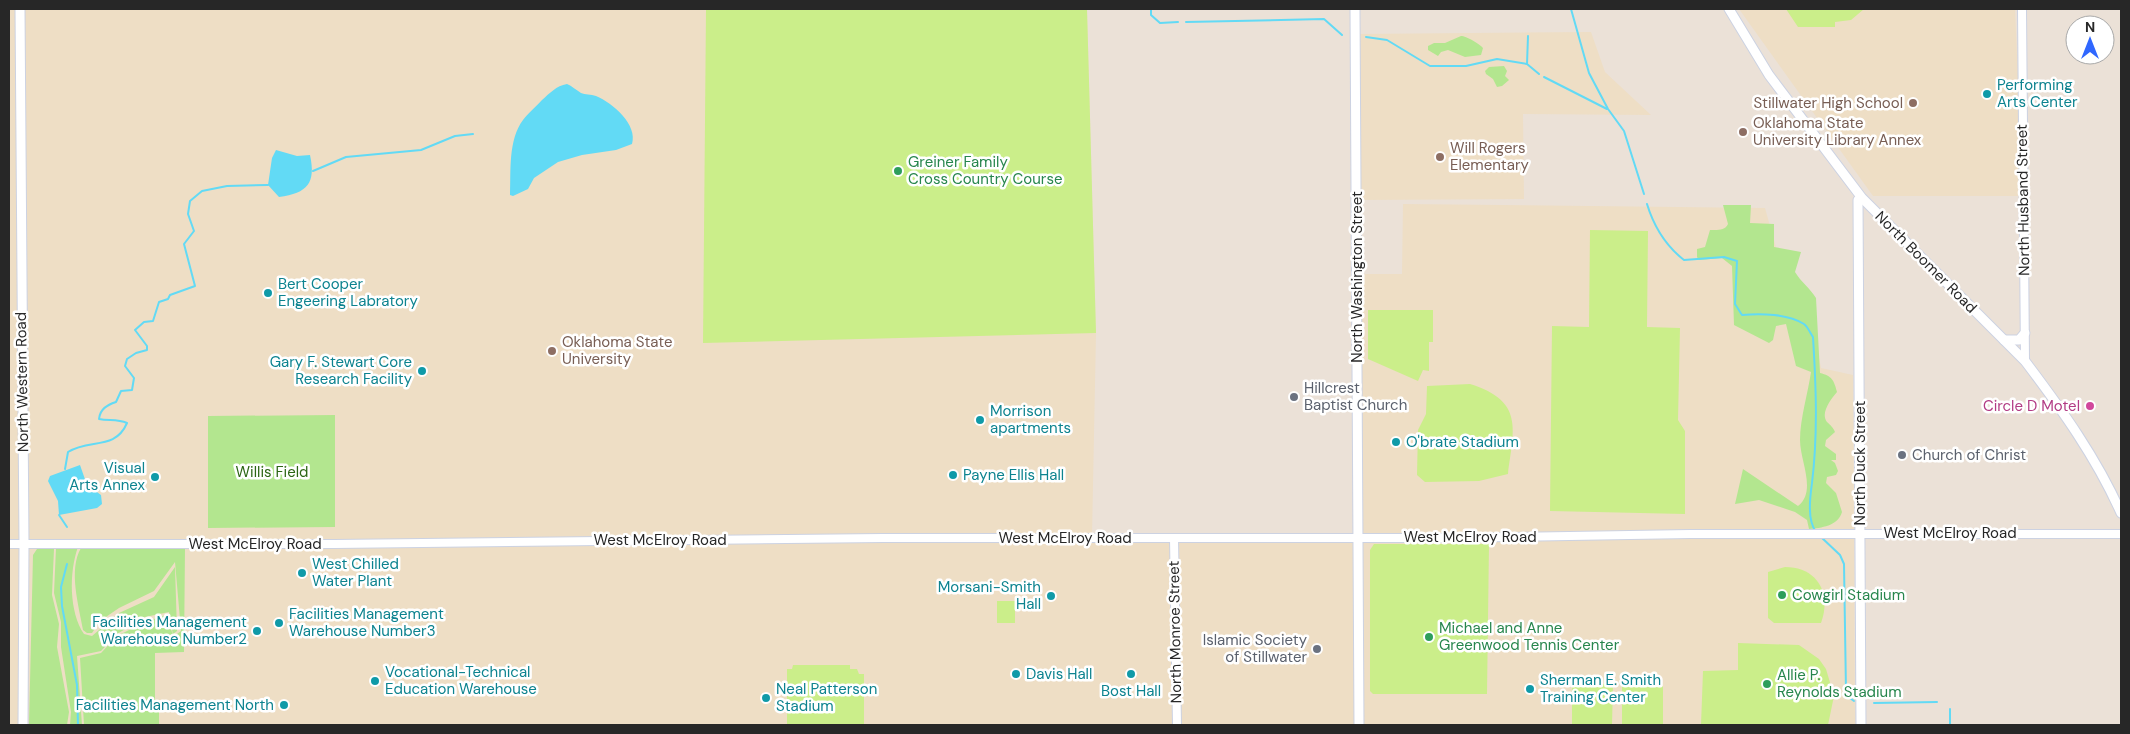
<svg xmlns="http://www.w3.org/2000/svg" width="2130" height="734" viewBox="0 0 2130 734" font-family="'DM Sans',sans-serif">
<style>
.education{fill:#eedec5}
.green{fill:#b3e68f}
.pitch{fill:#cbee8a}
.water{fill:#62daf5}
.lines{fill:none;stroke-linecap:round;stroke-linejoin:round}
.stream{stroke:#62daf5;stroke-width:2}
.tertiary-casing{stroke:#ccd2e2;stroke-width:10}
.secondary-casing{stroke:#ccd2e2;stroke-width:11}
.tertiary{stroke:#fff;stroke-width:8}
.secondary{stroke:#fff;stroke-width:9}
.culture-dot{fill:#0f9aa8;stroke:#fff;stroke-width:2}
.education-dot{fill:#8d6e63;stroke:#fff;stroke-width:2}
.leisure-dot{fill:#2e9e5b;stroke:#fff;stroke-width:2}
.worship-dot{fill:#6b7280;stroke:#fff;stroke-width:2}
.hotel-dot{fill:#d1479c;stroke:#fff;stroke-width:2}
.labels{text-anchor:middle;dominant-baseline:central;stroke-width:5;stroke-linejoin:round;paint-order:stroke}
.culture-label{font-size:15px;fill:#0d838f;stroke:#fff;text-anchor:start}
.education-label{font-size:15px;fill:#785e54;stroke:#fff;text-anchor:start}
.leisure-label{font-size:15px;fill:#27864d;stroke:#fff;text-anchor:start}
.street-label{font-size:15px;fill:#272727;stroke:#fff}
.worship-label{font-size:15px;fill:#5b616d;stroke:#fff;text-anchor:start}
.hotel-label{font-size:15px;fill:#b23c85;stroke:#fff;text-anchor:end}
.park-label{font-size:15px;fill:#2c6615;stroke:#fff}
</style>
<rect width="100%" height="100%" fill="#ebe1d7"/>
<!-- education -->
<g class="education">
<polygon points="9,9 1087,9 1096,333 1092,537 1358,537 1362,274 1402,274 1403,204 1765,208 1784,276 1809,306 1821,368 1853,375 1855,725 9,725"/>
<polygon points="1739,9 2015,9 2023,196 1873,196"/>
<polygon points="1591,32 1605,72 1651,115 1523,114 1524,199 1357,200 1357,34"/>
</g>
<!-- green -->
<g class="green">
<path d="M1461,36C1466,36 1480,44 1483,48L1481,55L1465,57L1448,50L1441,52L1438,56L1428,50V46L1434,43H1445Z"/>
<polygon points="1504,66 1507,71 1505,76 1509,80 1502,86 1497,87 1493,79 1486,74 1485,71 1489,67"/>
<path d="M1723,205H1751L1750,223L1774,224V247L1801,252L1795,272C1801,282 1810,288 1816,298L1820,373C1832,376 1834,380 1837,392C1831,399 1820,413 1827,422C1831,426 1833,427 1835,432L1826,440L1825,446L1836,454V460H1831L1835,463L1838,471L1836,475L1827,477L1826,483L1836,493L1842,512C1838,526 1821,528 1809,529L1807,520L1795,512L1759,500L1735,504L1743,469L1798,506C1817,491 1800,461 1800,440C1800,419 1808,393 1811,372L1796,366L1786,324L1776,326L1773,340L1769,343L1734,325L1732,266L1722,258L1699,260L1697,257V249L1705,247L1710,230C1717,230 1725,231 1728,224Z"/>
<polygon points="335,415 335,527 208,528 208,416"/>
<path d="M78,547C69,572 69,612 84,634L92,636L119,613L154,597L175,567L177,631L172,635L173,637L181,631L175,562L154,591L119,608L100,621L92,633H87L83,630C79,606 68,570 81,548H185L184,652L155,653V705L159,707V725H84L80,658L101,653L117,636L145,622L166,615L173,635L169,612L145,617L117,634L101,651L77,656L82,725H70L71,712L61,647V622L54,593L56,548Z"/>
<polygon points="37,549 54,549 52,595 59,624 57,647 69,712 67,725 29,725 33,555"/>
</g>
<!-- pitch -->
<g class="pitch">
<polygon points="706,9 1087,9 1096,333 703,343"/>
<polygon points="1786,9 1864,9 1851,20 1835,22 1835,27 1798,27"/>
<polygon points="1590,230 1648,231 1647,327 1680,328 1678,420 1685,431 1685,514 1550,511 1552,326 1589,327"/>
<polygon points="1368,310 1433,310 1433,342 1429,342 1429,371 1423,370 1418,381 1368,359"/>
<path d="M1470,384C1524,401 1514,428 1508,474L1479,481L1425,482L1417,475L1418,430L1426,414L1427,386Z"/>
<polygon points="1374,544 1489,544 1487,694 1373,694 1370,691 1370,550"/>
<path d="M1785,567C1817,567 1832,593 1821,623H1774L1768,618V572Z"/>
<rect x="997" y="601" width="18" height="22"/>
<polygon points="1738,643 1799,645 1819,659 1826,669 1834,696 1828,725 1701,725 1703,671 1738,670"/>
<polygon points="793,665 850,665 850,669 857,669 859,674 864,674 864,725 787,725 787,669 792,669"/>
<polygon points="1572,684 1613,684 1612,725 1572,725"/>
<polygon points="1622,685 1663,686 1663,725 1622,725"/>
</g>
<!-- water -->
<g class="water">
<path d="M567,84C572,86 576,90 581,93C585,95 591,94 596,96C613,103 638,125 632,144L616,150L582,155L558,162L534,178L528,189L513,196L510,195C511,171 508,140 523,120C528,113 536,107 542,100C550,93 556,86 567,84Z"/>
<path d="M276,150L297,156L310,155C316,183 308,193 279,197L268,185L272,158Z"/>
<polygon points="80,465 87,485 101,495 102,504 97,508 59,515 58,501 48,481 50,476"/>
</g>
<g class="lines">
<!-- stream -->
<g class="stream">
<polyline points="1151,9 1151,15 1160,23 1178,22"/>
<polyline points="1571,9 1589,73 1608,109 1624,131 1644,194"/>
<polyline points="1186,22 1324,19 1342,35"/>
<polyline points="1528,36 1527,64 1539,74"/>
<polyline points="1366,37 1387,40 1430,66 1466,66 1497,59 1527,64"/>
<polyline points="1544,77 1607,109"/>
<polyline points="313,171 346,157 421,150 455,136 473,134"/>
<path d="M1647,204C1654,227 1666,246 1684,260L1724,257L1737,261L1735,304L1742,315C1761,313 1788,314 1804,324C1808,327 1810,333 1813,337C1816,386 1818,434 1812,483C1810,497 1807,520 1816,532"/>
<path d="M65,469L68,452C89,438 115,451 127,423C117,419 109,421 99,419C100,409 107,405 116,402L121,391L132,390L134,378L125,366L127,359L136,353L147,350V346L135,330L144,322L153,321L159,302L168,299L170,295L195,286L184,244L194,231L188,214L190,201L202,191L227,186L268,185"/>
<polyline points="59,515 67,527"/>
<polyline points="1821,537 1840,555 1844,564 1846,692 1850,698 1854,701"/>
<polyline points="67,564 61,587 62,606 77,685 78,725"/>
<polyline points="1874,703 1937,702"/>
<polyline points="1950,709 1950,725"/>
</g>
<!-- tertiary casing -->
<g class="tertiary-casing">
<g id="tertiary">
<polyline points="2022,9 2025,361"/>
<polyline points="1174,538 1177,725"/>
<polyline points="9,544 334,544 883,538 1447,538 1690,534 2121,534"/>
</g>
</g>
<!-- secondary casing -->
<g class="secondary-casing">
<g id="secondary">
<polyline points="20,9 24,544 23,725"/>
<polyline points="1355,9 1359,725"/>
<path d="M1729,9L1769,75L1862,198L2025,361C2062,410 2096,457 2121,513"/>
<polyline points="1858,200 1861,725"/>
<polyline points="2004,340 2019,340 2025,333"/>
</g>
</g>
<!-- tertiary -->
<use href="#tertiary" class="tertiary"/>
<!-- secondary -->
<use href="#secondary" class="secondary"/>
</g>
<!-- markers -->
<g class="culture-dot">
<circle cx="1987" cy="94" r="5"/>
<circle cx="268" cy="293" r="5"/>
<circle cx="422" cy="371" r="5"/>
<circle cx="980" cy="420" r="5"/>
<circle cx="1396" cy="442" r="5"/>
<circle cx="953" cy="475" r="5"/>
<circle cx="155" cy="477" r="5"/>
<circle cx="302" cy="573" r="5"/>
<circle cx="1051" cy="596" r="5"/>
<circle cx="279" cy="623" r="5"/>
<circle cx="257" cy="631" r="5"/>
<circle cx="1016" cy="674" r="5"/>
<circle cx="1131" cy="674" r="5"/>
<circle cx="375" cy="681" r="5"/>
<circle cx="1530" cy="689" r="5"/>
<circle cx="766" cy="698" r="5"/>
<circle cx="284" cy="705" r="5"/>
</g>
<g class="education-dot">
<circle cx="1913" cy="103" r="5"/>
<circle cx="1743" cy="132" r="5"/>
<circle cx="1440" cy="157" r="5"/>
<circle cx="552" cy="351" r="5"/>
</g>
<g class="leisure-dot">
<circle cx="898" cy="171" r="5"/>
<circle cx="1782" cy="595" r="5"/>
<circle cx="1429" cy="637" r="5"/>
<circle cx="1767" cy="684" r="5"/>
</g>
<g class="worship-dot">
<circle cx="1294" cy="397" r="5"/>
<circle cx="1902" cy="455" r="5"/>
<circle cx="1317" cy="649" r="5"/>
</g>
<circle class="hotel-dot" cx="2090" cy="406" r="5"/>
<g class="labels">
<!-- culture labels -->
<g class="culture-label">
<text x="1997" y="85">Performing<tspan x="1997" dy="17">Arts Center</tspan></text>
<text x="278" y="284">Bert Cooper<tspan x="278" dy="17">Engeering Labratory</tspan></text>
<text x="412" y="362" text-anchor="end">Gary F. Stewart Core<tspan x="412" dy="17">Research Facility</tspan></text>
<text x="990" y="411">Morrison<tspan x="990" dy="17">apartments</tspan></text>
<text x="1406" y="442">O'brate Stadium</text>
<text x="145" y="468" text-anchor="end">Visual<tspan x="145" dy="17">Arts Annex</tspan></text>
<text x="963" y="475">Payne Ellis Hall</text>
<text x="312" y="564">West Chilled<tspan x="312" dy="17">Water Plant</tspan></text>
<text x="1041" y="587" text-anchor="end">Morsani-Smith<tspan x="1041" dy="17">Hall</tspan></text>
<text x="289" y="614">Facilities Management<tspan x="289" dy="17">Warehouse Number3</tspan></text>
<text x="247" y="622" text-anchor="end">Facilities Management<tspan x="247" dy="17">Warehouse Number2</tspan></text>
<text x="385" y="672">Vocational-Technical<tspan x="385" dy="17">Education Warehouse</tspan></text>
<text x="1026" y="674">Davis Hall</text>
<text x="1540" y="680">Sherman E. Smith<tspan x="1540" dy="17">Training Center</tspan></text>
<text x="776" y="689">Neal Patterson<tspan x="776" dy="17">Stadium</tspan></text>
<text x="1131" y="691" text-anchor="middle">Bost Hall</text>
<text x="274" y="705" text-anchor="end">Facilities Management North</text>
</g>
<!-- education labels -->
<g class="education-label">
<text x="1903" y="103" text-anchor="end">Stillwater High School</text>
<text x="1753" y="123">Oklahoma State<tspan x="1753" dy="17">University Library Annex</tspan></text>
<text x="1450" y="148">Will Rogers<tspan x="1450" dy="17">Elementary</tspan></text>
<text x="562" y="342">Oklahoma State<tspan x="562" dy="17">University</tspan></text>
</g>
<!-- leisure labels -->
<g class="leisure-label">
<text x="908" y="162">Greiner Family<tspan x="908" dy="17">Cross Country Course</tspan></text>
<text x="1792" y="595">Cowgirl Stadium</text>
<text x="1439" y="628">Michael and Anne<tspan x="1439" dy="17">Greenwood Tennis Center</tspan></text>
<text x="1777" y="675">Allie P.<tspan x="1777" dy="17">Reynolds Stadium</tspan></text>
</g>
<!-- street labels -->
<g class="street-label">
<text transform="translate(2023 200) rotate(-91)">North Husband Street</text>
<text transform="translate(1926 262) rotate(45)">North Boomer Road</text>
<text transform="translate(1357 277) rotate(-90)">North Washington Street</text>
<text transform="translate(22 382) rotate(-91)">North Western Road</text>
<text transform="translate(1860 463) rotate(-90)">North Duck Street</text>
<text x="1950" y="533">West McElroy Road</text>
<text x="1470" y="537">West McElroy Road</text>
<text x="1065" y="538">West McElroy Road</text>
<text x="660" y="540">West McElroy Road</text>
<text x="255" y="544">West McElroy Road</text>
<text transform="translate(1175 632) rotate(-91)">North Monroe Street</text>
</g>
<!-- worship labels -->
<g class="worship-label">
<text x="1304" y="388">Hillcrest<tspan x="1304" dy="17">Baptist Church</tspan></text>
<text x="1912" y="455">Church of Christ</text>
<text x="1307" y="640" text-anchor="end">Islamic Society<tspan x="1307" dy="17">of Stillwater</tspan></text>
</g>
<!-- hotel labels -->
<g class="hotel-label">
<text x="2080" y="406">Circle D Motel</text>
</g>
<!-- park labels -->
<g class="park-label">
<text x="272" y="472">Willis Field</text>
</g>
</g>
<!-- border -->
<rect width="2130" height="734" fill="none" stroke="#272727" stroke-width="20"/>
<!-- north arrow -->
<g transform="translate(2090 40)"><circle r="24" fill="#ffffff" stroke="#a9a9a9"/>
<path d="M0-4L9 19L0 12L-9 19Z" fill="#3067ff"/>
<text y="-8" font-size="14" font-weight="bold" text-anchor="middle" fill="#272727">N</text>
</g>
</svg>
